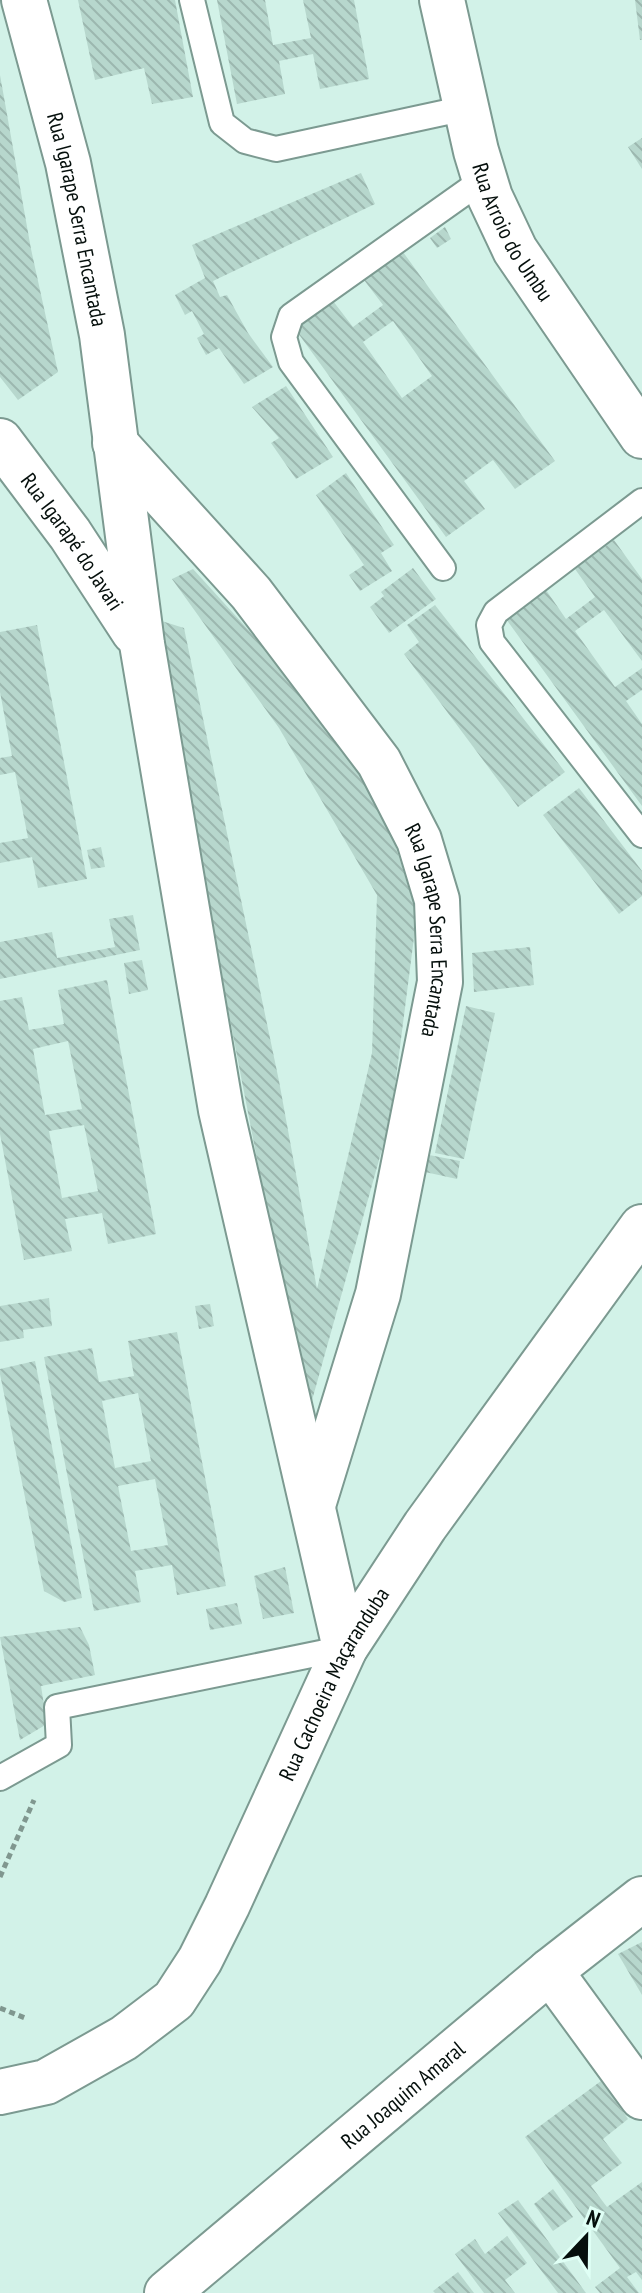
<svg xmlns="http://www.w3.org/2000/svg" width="642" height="2293" viewBox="0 0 642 2293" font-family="'PT Sans Narrow',sans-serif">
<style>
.building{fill:url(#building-back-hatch);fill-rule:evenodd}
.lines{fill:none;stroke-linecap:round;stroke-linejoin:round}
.service-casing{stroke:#7c9a91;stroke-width:28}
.minor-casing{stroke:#7c9a91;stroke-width:48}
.path{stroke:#80978f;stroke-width:5;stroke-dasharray:6 4;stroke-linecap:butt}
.service{stroke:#fff;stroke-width:24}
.minor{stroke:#fff;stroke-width:44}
.labels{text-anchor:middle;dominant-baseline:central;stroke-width:6;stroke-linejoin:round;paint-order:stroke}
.street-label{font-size:22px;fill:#050f0c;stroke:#dffff5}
</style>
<defs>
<pattern id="building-back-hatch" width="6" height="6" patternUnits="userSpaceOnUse" patternTransform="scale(2)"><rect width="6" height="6" fill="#b7d7cd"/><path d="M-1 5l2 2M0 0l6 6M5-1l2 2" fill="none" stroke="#9cb7af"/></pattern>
</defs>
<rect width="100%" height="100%" fill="#d2f2e8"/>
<!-- building -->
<g class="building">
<polygon points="78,0 175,0 193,97 152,104 144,68 95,80"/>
<polygon points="217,0 265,0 273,45 311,38 303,0 354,0 369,79 320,89 313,54 279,61 285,94 237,104"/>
<polygon points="635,0 642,0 642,40 640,40"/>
<polygon points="0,75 31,249 58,372 18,400 0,377"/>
<polygon points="642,138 642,169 628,147"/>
<polygon points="361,173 375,204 213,281 220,297 227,295 248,333 273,367 244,384 219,348 206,355 197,338 204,334 192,311 185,315 175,295 205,278 192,245"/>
<polygon points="445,227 451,239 437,248 430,238"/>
<path d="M403,252L555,461L515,489L493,460L464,481L485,509L446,537L295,329L333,301L353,327L383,305L364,280ZM393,321L432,376L402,398L363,342Z"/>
<polygon points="286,386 333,457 296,479 271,443 279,438 252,407"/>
<polygon points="346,473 394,545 381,553 392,571 360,591 349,575 364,565 316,495"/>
<polygon points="614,540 642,579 642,661 604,610 575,631 615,687 642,668 642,690 626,701 642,724 642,806 506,619 546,590 566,619 595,597 575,569"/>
<polygon points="413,568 436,599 389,633 370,607 384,596 381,592"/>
<polygon points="193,569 313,701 381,800 417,914 391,1117 311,1404 284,1298 152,618 184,628 279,1081 317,1289 372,1053 377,895 279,728 172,579"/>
<polygon points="435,605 565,772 518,807 404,654 419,642 407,625"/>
<polygon points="37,625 87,879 38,888 32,857 0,863 0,843 28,838 15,772 0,775 0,758 12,756 0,692 0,632"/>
<polygon points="579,788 642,871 642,896 619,914 543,815"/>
<polygon points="101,847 105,867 91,869 87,850"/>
<polygon points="133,915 140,950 0,979 0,942 52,932 57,958 115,947 109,919"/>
<polygon points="530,947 534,985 474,992 472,953"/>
<polygon points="142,960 148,990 129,994 124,963"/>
<path d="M107,980L156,1234L108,1244L102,1213L65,1219L72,1251L24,1260L0,1134V1001L22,997L29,1030L64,1024L58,990ZM68,1041L82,1109L45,1115L33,1049ZM84,1125L98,1191L62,1198L49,1131Z"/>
<polygon points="466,1006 495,1013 464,1159 435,1153"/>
<polygon points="429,1155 460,1161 457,1179 425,1172"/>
<polygon points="49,1298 52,1326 23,1330 24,1338 0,1342 0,1306"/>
<polygon points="210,1304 214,1326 199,1329 195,1306"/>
<path d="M177,1332L226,1586L177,1595L172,1565L135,1571L141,1602L94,1611L44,1357L92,1348L99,1382L134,1376L128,1341ZM138,1393L151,1461L115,1468L102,1401ZM155,1479L168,1545L131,1551L118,1486Z"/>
<polygon points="35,1361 82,1598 64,1602 44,1591 0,1374 0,1369"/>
<polygon points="285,1567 294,1613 263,1619 254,1576"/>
<polygon points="237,1603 242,1624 210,1630 206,1609"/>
<polygon points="80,1627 89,1645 95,1675 41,1686 47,1724 20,1740 0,1637"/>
<polygon points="642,1942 642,1995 618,1954"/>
<polygon points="601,2081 628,2119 603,2139 622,2163 591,2186 607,2207 642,2182 642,2280 636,2272 627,2277 639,2293 600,2293 595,2287 620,2268 525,2137"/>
<polygon points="553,2189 573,2217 553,2231 534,2204"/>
<polygon points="518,2200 586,2293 558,2293 498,2213"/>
<polygon points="507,2236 527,2263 505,2280 515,2293 484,2293 455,2254 475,2239 485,2254"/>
<polygon points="458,2272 474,2293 435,2293 433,2291"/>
</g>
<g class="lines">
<!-- service casing -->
<g class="service-casing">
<g id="service">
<polyline points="192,0 222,123 245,141 276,149 466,108"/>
<polyline points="642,501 496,612 489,625 492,642 642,835"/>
<polyline points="443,568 291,362 284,337 291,316 484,179"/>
<polyline points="0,1778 59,1745 57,1707 345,1648"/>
</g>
</g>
<!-- minor casing -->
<g class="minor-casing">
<g id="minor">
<path id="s1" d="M24,0L68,163L102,335L142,644L221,1110L345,1648"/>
<path id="s2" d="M442,0L476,151L490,197L515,250L642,436"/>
<path id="s3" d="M0,441L70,534L134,632"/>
<path id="s4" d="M115,443L251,593L379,762L419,840L437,900L440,982L378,1294L313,1505"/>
<polyline points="550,1971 642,2097"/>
<path id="s5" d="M0,2092L46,2082L124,2038L174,2000L200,1960L227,1906L345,1648L425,1526L642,1227"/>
<path id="s6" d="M167,2293L550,1971L642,1899"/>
</g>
</g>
<!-- path -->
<g class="path">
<polyline points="0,1877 34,1800"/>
<polyline points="0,2008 25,2018"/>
</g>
<!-- service -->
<use href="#service" class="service"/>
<!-- minor -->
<use href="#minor" class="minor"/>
</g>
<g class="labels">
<!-- street labels -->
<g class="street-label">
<text stroke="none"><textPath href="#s1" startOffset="226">Rua Igarape Serra Encantada</textPath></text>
<text stroke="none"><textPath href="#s2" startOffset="244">Rua Arroio do Umbu</textPath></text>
<text stroke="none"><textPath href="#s3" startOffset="124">Rua Igarapé do Javari</textPath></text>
<text stroke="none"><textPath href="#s4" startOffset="594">Rua Igarape Serra Encantada</textPath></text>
<text stroke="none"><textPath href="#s5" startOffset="554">Rua Cachoeira Maçaranduba</textPath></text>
<text stroke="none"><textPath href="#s6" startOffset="308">Rua Joaquim Amaral</textPath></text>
</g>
</g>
<!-- north arrow -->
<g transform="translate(586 2237) rotate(22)" stroke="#dffff5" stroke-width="6" paint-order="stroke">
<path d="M0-6L14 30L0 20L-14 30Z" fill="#050f0c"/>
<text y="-12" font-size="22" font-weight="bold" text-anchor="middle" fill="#050f0c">N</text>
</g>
</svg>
